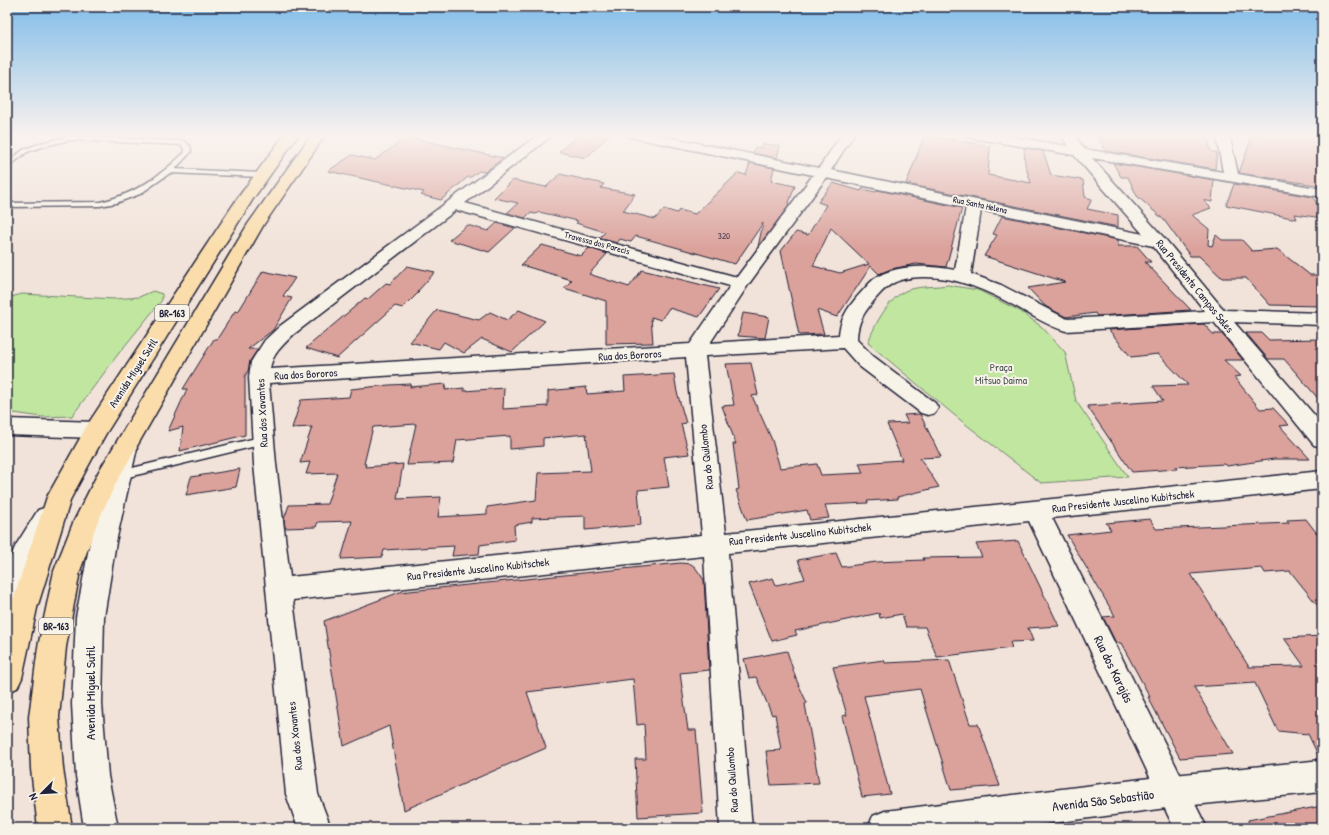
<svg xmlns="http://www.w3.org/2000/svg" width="1329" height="835" viewBox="0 0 1329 835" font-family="'Patrick Hand',sans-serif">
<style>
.green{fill:#c0e6a0;stroke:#71846e}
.building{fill:#dba19b;stroke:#22223b;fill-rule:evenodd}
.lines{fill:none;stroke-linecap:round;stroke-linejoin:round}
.service-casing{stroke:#22223b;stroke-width:3}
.minor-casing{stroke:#22223b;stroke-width:3}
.tertiary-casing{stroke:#22223b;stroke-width:3}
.secondary-casing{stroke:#22223b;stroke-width:3}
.trunk-casing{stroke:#22223b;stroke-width:3}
.service{fill:#f7f3e8;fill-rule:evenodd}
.minor{fill:#f7f3e8;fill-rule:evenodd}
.tertiary{fill:#f7f3e8;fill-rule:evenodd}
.secondary{fill:#f7f3e8;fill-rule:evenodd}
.trunk{fill:#faddab;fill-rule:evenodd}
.labels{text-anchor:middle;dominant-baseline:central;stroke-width:4;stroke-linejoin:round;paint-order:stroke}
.far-street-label{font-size:9px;fill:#22223b;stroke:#f7f3e8}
.number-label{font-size:9px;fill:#504253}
.shield{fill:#f7f3e8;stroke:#62616f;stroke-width:1}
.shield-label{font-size:10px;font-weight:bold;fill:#22223b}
.street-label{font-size:11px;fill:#22223b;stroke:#f7f3e8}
.park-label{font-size:11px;fill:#4a5354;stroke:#f7f3e8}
.near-street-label{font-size:13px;fill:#22223b;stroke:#f7f3e8}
</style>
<rect width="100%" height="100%" fill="#f1e3d9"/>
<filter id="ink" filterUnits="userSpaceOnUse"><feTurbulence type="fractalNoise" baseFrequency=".025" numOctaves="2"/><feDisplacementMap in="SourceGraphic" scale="8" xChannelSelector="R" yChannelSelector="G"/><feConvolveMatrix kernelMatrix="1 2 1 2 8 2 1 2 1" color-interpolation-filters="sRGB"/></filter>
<g filter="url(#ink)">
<!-- green -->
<g class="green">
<path d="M948,285L978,290L1020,311L1042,327L1065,352L1076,401L1128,477L1041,483L959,419L868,343C874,325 891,293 911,289C922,286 936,287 948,285Z"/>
<polygon points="153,291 162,294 162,300 119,353 72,416 42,417 7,412 7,298 22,294 115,299 139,297"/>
</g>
<!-- building -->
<g class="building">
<polygon points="579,134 610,134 586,158 559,152"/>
<polygon points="1096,134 1207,134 1211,151 1217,153 1215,169 1106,151"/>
<polygon points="1249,134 1306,134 1322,137 1322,186 1239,173 1250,142"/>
<polygon points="925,135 990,146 988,175 1031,183 1025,164 1024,148 1043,151 1051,175 1083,180 1085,197 1092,199 1087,209 1118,215 1118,227 906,184"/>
<polygon points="407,137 503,158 485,172 479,171 471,177 468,177 441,200 421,195 424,192 328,171 352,155 375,160"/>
<polygon points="763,144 780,146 777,158 753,153 755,147 762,148"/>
<polygon points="750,163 774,168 771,181 795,186 787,208 758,247 763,223 735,264 636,236 631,242 620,239 617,243 599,238 605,232 576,223 578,221 539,212 536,214 530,213 525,218 507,213 518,203 494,198 512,180 546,187 560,174 604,184 601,188 635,194 623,211 655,219 664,209 677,213 679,210 695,214 738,173 746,175"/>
<polygon points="1113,163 1214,180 1212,202 1203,200 1211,208 1192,215 1209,229 1208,245 1212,246 1216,235 1222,240 1242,240 1252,251 1277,249 1310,275 1317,275 1322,279 1322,306 1270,305 1246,278 1222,278 1199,256 1190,256 1164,220 1137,196 1128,177 1121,177"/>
<path d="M833,183L861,191L862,189L876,192L877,190L962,208L946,267L916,264L891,269L879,274L871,266L837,317L817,310L824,334L799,335L781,251L796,232L808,235L826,205L818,202ZM831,228L869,264L840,273L813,266Z"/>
<polygon points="1234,184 1313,197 1322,213 1322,218 1295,214 1297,219 1226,205"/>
<polygon points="1002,216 1118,240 1118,246 1137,246 1151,262 1145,262 1191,310 1097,316 1095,313 1066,317 1045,306 1028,288 1065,282 984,256 997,235 993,234"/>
<polygon points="497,223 515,228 489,252 449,240 467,225 488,231"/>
<polygon points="542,245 581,256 589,248 607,254 589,274 629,287 642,270 719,289 699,317 669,308 661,320 651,317 653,343 606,344 606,301 564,288 572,280 521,265"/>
<polygon points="407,266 435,272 417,292 419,292 403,308 395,306 337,358 306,348 365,298 368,299 386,283 390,284"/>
<polygon points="263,271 295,278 283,296 292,298 273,330 248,349 258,349 250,361 248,371 245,376 245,435 180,451 183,427 168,431 187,389 183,389 214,339 217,339 235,311 238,312"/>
<polygon points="437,310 479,320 490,312 507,320 519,310 545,321 512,352 482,339 464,353 444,342 439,349 410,342"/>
<polygon points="743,313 769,317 765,338 738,336"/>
<polygon points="1204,324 1213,334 1222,334 1243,360 1224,360 1241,376 1234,377 1260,409 1273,408 1289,425 1280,426 1310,459 1274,459 1227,466 1225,464 1175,467 1177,469 1132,472 1087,406 1163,401 1153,386 1188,385 1158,354 1131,357 1109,330"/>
<polygon points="1246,333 1262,333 1269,340 1322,339 1322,403 1284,359 1268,359"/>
<polygon points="751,363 758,395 752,396 772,440 780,468 817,464 821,475 863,473 859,463 902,460 887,424 908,423 904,415 920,414 941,457 920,458 939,487 897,497 898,499 867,501 868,503 825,505 829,518 810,520 807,510 747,520 736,490 739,489 733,444 736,444 722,406 734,405 726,364"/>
<path d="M674,374L677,392L686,423L681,424L689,454L664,457L669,487L638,490L641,525L585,530V516L532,518V522L514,525L515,540L480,545L479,554L452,556L454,546L384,550L382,557L341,559L352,521L318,522L316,527L285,528L284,519L289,505L327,504L337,473L306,474L310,462L300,463L312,427L292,428L301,400L349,397L351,389L389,385L411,384L410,387L446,384L445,390L464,388V391L504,388L503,409L548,406V391L586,387L587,394L625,391L624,377ZM416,424L407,465L453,463L457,440L510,436V449L543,446V438L586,434L591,471L538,473L536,500L487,507V514L438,517L441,497L397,499L403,464L365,467L366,464H364L373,427Z"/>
<polygon points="240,469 236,487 186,495 191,477"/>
<polygon points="1150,519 1156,529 1289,523 1287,520 1306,519 1322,540 1322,611 1290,571 1265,573 1262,568 1191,574 1249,667 1304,666 1284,638 1322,636 1322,759 1320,759 1308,734 1278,731 1255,683 1194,687 1233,754 1180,758 1148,697 1150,697 1121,643 1116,643 1103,617 1115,616 1067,535 1111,530 1106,523"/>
<polygon points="1018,541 1059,626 1028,628 1033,641 1010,642 1012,648 937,657 925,627 906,627 902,614 880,618 879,613 795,631 797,635 772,641 749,584 773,578 776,585 805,579 798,560 836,553 842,567 876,562 924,560 923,558 982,557 976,544"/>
<polygon points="680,563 691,564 695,567 704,580 709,670 680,673 688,730 696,730 703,813 638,817 635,759 646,759 644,724 637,725 633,679 527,692 546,748 404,810 389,726 344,746 324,621 400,592"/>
<polygon points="787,651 796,679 807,703 805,704 819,783 771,785 766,751 781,750 775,714 772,715 756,677 749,678 744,659"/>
<polygon points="884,660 885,663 949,660 970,724 978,724 1000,786 951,790 920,689 864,696 890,794 862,797 842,716 847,715 833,667"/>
<polygon points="1322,806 1322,828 1249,828 1248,820"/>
</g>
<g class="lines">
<!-- service casing -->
<g class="service-casing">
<g id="service">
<path d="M70,136L184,141L190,146L191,152L175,169L261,173L264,175L261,177L170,173L140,194L116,203L100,206L7,207V203L100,202C134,195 160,176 185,152L182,145L70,140L45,146L27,152L7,168V163L23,150L41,143Z"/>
<polygon points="264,436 268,437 269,440 268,443 120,479 116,478 115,475 116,472 120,471"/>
</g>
</g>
<!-- minor casing -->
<g class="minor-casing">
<g id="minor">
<path d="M539,134H554L465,203L737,277L813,175L635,138L630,137L629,134H653L819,168L842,134H854L831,170L1143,234L1074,155L972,138L967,137L965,134H994L1068,146L1061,134H1074L1084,149L1223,172L1216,134H1229L1238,174L1322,189V197L1092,158L1165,239L1224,310L1322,313V325L1234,322L1322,424V447L1314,445L1214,322L1066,331C1048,326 1033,316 1017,307C988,291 956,276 922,277C901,278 891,281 877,297C865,311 857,321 857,340L873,356L935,403L938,408L935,413L928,415L921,413L859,366L843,348L705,356L726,533L1322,471V489L1052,518L1207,828H1174L1029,521L728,553L752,828H720L704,556L293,600L318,794L331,828H298L286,794L254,464L249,377L251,362L254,357L265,340L280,326ZM826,178L966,207L955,270C931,265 894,264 874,279C868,284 862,292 857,297C847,309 840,320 839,335L710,343L748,285ZM456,210L730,286L690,344L270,369C272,354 283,345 294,334ZM981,210L1153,246L1205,311L1068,319L1065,318L1001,285L971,274ZM686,357L702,535L290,577L276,464L269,383Z"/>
<polygon points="7,419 96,422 104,424 107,430 104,436 96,438 7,435"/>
</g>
</g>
<!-- tertiary casing -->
<g class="tertiary-casing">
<polygon id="tertiary" points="1322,760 1322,792 1174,807 1014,828 868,828 873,816 885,811 1174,775"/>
</g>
<!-- secondary casing -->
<g class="secondary-casing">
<g id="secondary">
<polygon points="126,439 134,442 137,448 116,542 104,617 102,704 108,776 118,828 84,828 76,776 72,704 76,617 90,542 115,448 118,442"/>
<polygon points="47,507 56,510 59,517 36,557 17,607 7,610 7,565 16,545 38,510"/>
</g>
</g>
<!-- trunk casing -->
<g class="trunk-casing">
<g id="trunk">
<polygon points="285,134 299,134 253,199 105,435 71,498 37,608 22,678 17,688 7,692 7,618 47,497 88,424 237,199"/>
<polygon points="312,134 326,134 264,224 117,481 97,523 80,571 66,647 59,717 63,769 72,828 38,828 31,769 29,717 38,647 54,571 73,523 99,471 248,224"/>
</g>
</g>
<!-- service -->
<use href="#service" class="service"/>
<!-- minor -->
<use href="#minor" class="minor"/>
<!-- tertiary -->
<use href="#tertiary" class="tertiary"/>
<!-- secondary -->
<use href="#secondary" class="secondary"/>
<!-- trunk -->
<use href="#trunk" class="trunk"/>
</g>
</g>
<!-- sky -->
<linearGradient id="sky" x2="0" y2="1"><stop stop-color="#82bde9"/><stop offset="0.54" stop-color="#f9f2ee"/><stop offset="1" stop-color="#f9f2ee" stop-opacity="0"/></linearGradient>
<rect width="1329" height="250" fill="url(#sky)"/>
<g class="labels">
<!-- far-street labels -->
<g class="far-street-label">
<text transform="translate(980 205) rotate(12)">Rua Santa Helena</text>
<text transform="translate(597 243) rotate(15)">Travessa dos Parecis</text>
</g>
<!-- number labels -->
<g class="number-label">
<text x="724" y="236">320</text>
</g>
<!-- shield labels -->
<g class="shield">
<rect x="155" y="305" width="34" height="16" rx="3"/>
<rect x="39" y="618" width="34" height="16" rx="3"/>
</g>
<g class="shield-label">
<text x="172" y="313">BR-163</text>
<text x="56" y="626">BR-163</text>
</g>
<!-- street labels -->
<g class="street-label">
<text transform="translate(1195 286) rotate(51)">Rua Presidente Campos Sales</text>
<text transform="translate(630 355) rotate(-3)">Rua dos Bororos</text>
<text transform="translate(133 373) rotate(-57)">Avenida Miguel Sutil</text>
<text transform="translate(306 374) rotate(-3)">Rua dos Bororos</text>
<text transform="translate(262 413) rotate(-93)">Rua dos Xavantes</text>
<text transform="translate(706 457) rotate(-96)">Rua do Quilombo</text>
<text transform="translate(1123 501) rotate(-6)">Rua Presidente Juscelino Kubitschek</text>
<text transform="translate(800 534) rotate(-6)">Rua Presidente Juscelino Kubitschek</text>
<text transform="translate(478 569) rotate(-6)">Rua Presidente Juscelino Kubitschek</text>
<text transform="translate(295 736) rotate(-96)">Rua dos Xavantes</text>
<text transform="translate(732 780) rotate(-94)">Rua do Quilombo</text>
</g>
<!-- park labels -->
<g class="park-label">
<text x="1001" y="367">Praça<tspan x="1001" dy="13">Mitsuo Daima</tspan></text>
</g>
<!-- near-street labels -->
<g class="near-street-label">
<text transform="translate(1114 669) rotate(64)">Rua dos Karajás</text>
<text transform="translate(90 693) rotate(-90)">Avenida Miguel Sutil</text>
<text transform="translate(1103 800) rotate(-7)">Avenida São Sebastião</text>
</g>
</g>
<!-- margin -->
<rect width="1329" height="835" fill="none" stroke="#f7f3e8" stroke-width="24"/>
<rect x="12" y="12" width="1305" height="811" fill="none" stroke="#22223b" stroke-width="1.5" filter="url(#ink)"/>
<!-- north arrow -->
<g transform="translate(42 793) rotate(246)" stroke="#f7f3e8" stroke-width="3" paint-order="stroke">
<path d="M0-3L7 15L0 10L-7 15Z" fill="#22223b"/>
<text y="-6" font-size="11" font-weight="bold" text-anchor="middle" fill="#22223b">N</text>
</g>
</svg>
